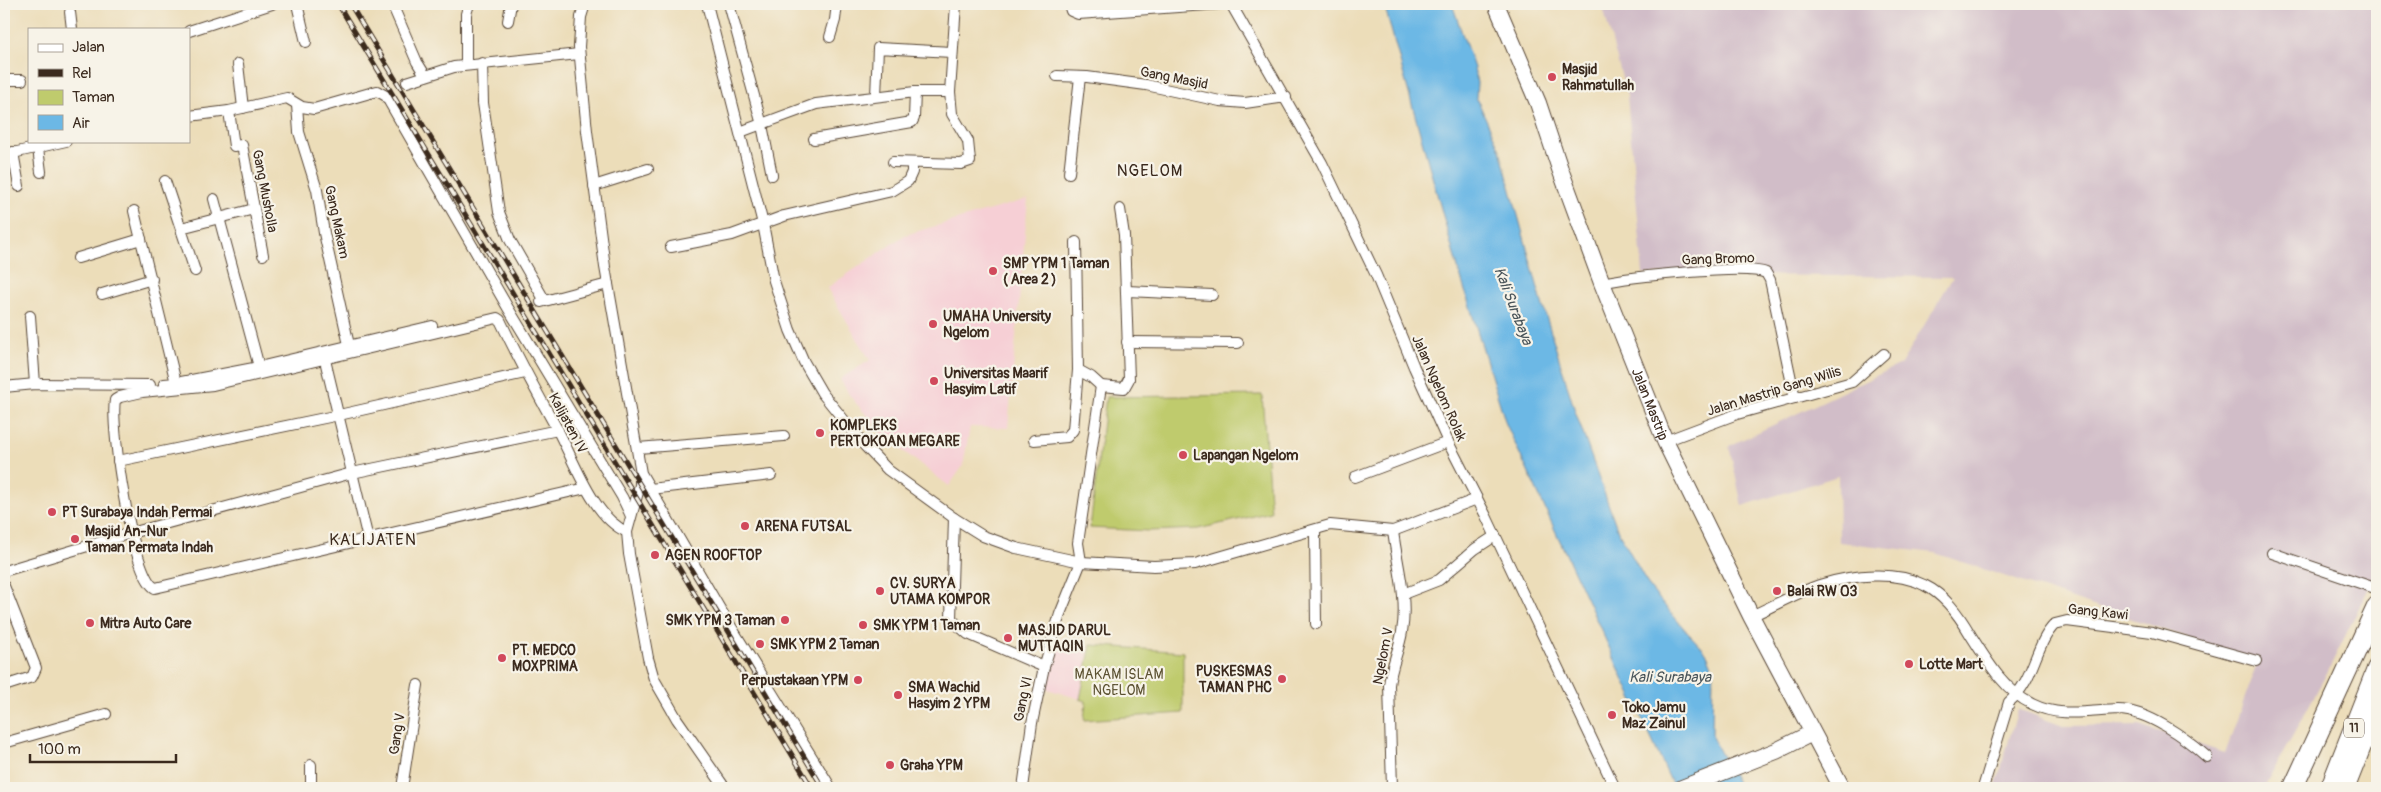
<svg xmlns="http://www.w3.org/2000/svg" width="2381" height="792" viewBox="0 0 2381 792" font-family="Pangolin,sans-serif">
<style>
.built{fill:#f6cfd5}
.industrial{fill:#d1bdc8}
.green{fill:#bfcb6d;stroke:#7d7a46}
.water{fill:#6cb8e5;stroke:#547182}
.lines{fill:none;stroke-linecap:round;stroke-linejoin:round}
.street-casing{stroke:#564535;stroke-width:12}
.primary-casing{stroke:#564535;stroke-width:18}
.highway-casing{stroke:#564535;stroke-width:21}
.street{stroke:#fff;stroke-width:10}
.primary{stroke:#fff;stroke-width:16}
.highway{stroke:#fff;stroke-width:19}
.rail-casing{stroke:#3b2a1e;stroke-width:5}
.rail{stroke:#f7f3e8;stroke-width:3;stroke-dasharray:9;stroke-linecap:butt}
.poi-dot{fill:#d1495b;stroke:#f7f3e8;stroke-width:2}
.labels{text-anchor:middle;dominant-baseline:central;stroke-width:4.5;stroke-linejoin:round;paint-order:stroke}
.shield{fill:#f7f3e8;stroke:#73665b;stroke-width:1}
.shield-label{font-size:12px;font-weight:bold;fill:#3b2a1e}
.poi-label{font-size:14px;font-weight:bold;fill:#3b2a1e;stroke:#f7f3e8;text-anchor:start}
.street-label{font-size:14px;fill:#3b2a1e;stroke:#f7f3e8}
.park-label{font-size:14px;fill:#5c5232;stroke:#f7f3e8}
.water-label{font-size:15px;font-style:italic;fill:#4a555a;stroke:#f7f3e8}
.quarter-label{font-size:16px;letter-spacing:1px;fill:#3b2a1e;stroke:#f7f3e8}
</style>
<rect width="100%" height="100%" fill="#f7f3e8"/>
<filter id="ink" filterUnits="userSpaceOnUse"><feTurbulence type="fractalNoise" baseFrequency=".02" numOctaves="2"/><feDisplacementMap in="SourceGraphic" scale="10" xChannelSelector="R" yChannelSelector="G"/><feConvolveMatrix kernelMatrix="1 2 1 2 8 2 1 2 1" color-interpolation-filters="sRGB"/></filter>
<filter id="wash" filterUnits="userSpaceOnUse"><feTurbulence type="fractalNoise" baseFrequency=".0096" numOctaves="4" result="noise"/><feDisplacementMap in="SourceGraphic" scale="20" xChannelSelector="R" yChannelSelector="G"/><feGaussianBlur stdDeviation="1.12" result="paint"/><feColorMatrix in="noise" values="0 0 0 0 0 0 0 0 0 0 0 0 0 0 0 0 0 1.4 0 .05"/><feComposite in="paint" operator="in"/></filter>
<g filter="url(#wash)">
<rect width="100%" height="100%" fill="#ecddb9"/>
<!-- built -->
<g class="built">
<polygon points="1028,199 1008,428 970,427 963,466 949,486 885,437 850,396 840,379 870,360 827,288 905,235"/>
<polygon points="1060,638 1089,647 1080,699 1044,688"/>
</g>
<!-- industrial -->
<polygon class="industrial" points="1602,4 2377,4 2377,571 2328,671 2264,788 1995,788 2018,709 2063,726 2139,725 2225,753 2258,661 1935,553 1839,542 1838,476 1742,506 1729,446 1901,364 1953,277 1643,274 1627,96"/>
<!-- green -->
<g class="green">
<polygon points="1262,395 1271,512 1198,529 1149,531 1090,528 1106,397"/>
<polygon points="1091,645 1183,652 1183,713 1084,720 1086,701 1080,699"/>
</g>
<!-- water -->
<polygon class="water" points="1384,4 1452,4 1474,68 1477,83 1476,97 1500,150 1542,303 1575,411 1601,484 1618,531 1650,588 1687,632 1706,652 1713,668 1712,737 1740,788 1674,788 1506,424 1454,255"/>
</g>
<g filter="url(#ink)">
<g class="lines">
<!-- street casing -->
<g class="street-casing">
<g id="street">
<polyline points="297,4 306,42"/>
<polyline points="392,4 417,62 425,75"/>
<polyline points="585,4 581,17 579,47 587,131 605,267 641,473 720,609 831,788"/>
<polyline points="707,4 763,224 774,281 790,330 804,362 822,393 865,446 888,470 954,518 983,536 1016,548 1081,562 1154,566 1195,564 1330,525 1393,531 1477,499"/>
<polyline points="729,4 762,125 772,175"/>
<polyline points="1069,4 1071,11 1078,14 1221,4"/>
<polyline points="1231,4 1322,163 1376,275 1414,367 1448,442 1486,516 1615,788"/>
<polyline points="70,12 72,29"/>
<polyline points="508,21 511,4"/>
<polyline points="189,31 272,4"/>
<polyline points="830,37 835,20 837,4"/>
<polyline points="482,63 483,103 499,212 510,240 545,301"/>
<polyline points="238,64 243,108"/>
<polyline points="466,65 466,14 469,4"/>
<polyline points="1057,76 1087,77 1146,85 1220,101 1245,103 1286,97"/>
<polyline points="4,80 22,80"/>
<polyline points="407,82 454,67 579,54"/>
<polyline points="876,96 878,48 952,52"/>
<polyline points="297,105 299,132 317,190 324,233 349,345"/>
<polyline points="229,111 234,146 242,145 263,255"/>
<polyline points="189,116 229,111 287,98 302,107 314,109 377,91 386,96 508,308 622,497 631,516"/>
<polyline points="740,132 816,104 915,92 950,92"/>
<polyline points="814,139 912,122 914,118 915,92"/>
<polyline points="38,148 41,172"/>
<polyline points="13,152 19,186"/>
<polyline points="4,155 66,141"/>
<polyline points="893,162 961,164 970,161 968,141 952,114 950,92 956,4"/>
<polyline points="1069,173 1080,77"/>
<polyline points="165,181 195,271"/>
<polyline points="594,186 648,169"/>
<polyline points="214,199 259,367"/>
<polyline points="134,211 176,383 164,384"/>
<polyline points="181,228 254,209"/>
<polyline points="671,247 732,235 784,216 892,191 908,181 912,172 912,163"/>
<polyline points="78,258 141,239"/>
<path d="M1602,283C1627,277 1746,264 1766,273L1770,280L1795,398"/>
<polyline points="1127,291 1212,295"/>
<polyline points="102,294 152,279"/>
<polyline points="541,302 608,284"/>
<polyline points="30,316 35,384"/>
<polyline points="1127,342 1238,343"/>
<polyline points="325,360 368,539"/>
<polyline points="1078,370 1091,377 1101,386"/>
<polyline points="176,383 259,367 432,326"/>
<polyline points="4,387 35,384 150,385"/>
<polyline points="1034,440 1067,437 1073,430 1078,370 1076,242"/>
<polyline points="1665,441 1737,414 1852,382 1884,354"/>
<polyline points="638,453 638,448 784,436"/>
<polyline points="118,461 339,415 525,373"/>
<polyline points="640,475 640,485 627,532 629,554 648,658 654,679 677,719 725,788"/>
<polyline points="1355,477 1448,442"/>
<path d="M586,488L155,588C132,576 110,427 115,400L120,397L142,392L213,385L497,318L500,320C518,358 537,393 557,429C574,460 593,518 627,532"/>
<polyline points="650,489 771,475"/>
<polyline points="954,518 951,619 968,634 1044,667"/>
<polyline points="1315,531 1316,624"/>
<polyline points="2272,553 2372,587"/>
<polyline points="4,571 131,533 352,473 558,430"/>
<polyline points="4,586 36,668 32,677 4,686"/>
<polyline points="1403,594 1439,580 1475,549 1495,536"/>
<path d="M1751,616C1774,606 1799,591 1823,584C1853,575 1895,570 1924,585C1945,595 1959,615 1970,634C1986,659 2004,691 2032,704C2060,718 2088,711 2118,710C2147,710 2186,738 2207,757"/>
<polyline points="4,743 106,714"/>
<polyline points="311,765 311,788"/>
<polyline points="402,788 418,685"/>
<polyline points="1023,788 1032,723 1044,667 1060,614 1081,562 1078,543 1101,386 1124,388 1129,379 1124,235 1120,209"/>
<path d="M1392,788L1389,685C1391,667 1399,650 1402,632C1408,598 1397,565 1393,531"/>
<path d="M1983,788L2009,702C2035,680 2034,645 2055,624L2067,621L2152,632L2257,661"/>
</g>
</g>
<!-- primary casing -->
<g class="primary-casing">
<g id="primary">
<path id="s1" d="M1496,4L1538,103L1560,169L1602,283L1665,441L1751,616L1842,788"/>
<polyline points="1682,788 1776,751 1812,733"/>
</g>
</g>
<!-- highway casing -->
<g class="highway-casing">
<g id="highway">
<polyline points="2293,788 2377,606"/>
<polyline points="2330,788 2377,668"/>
<polyline points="2345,788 2377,707"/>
</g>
</g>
<!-- street -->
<use href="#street" class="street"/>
<!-- primary -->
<use href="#primary" class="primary"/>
<!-- highway -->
<use href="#highway" class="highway"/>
<!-- rail casing -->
<g class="rail-casing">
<g id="rail">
<polyline points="338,4 812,788"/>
<polyline points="350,4 823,788"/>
</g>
</g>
<!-- rail -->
<use href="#rail" class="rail"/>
</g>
</g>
<!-- markers -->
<g class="poi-dot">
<circle cx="1552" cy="77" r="5"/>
<circle cx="993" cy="271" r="5"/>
<circle cx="933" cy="324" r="5"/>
<circle cx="934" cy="381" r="5"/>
<circle cx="820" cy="433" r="5"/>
<circle cx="1183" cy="455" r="5"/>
<circle cx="52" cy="512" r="5"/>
<circle cx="745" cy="526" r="5"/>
<circle cx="75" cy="539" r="5"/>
<circle cx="655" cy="555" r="5"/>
<circle cx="880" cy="591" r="5"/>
<circle cx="1777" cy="591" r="5"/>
<circle cx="785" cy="620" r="5"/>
<circle cx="90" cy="623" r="5"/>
<circle cx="863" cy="625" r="5"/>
<circle cx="1008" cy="638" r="5"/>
<circle cx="760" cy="644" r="5"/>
<circle cx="502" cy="658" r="5"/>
<circle cx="1909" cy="664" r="5"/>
<circle cx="1282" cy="679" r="5"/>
<circle cx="858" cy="680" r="5"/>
<circle cx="898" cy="695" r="5"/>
<circle cx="1612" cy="715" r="5"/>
<circle cx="890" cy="765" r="5"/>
</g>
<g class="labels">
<!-- shield labels -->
<rect class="shield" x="2344" y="718.5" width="20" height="19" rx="4"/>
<g class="shield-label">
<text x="2354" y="728">11</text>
</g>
<!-- poi labels -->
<g class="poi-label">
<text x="1562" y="69">Masjid<tspan x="1562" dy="16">Rahmatullah</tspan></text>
<text x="1003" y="263">SMP YPM 1 Taman<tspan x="1003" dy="16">( Area 2 )</tspan></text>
<text x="943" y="316">UMAHA University<tspan x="943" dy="16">Ngelom</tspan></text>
<text x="944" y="373">Universitas Maarif<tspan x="944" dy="16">Hasyim Latif</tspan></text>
<text x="830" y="425">KOMPLEKS<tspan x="830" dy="16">PERTOKOAN MEGARE</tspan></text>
<text x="1193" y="455">Lapangan Ngelom</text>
<text x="62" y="512">PT Surabaya Indah Permai</text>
<text x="755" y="526">ARENA FUTSAL</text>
<text x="85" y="531">Masjid An-Nur<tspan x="85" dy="16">Taman Permata Indah</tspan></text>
<text x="665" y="555">AGEN ROOFTOP</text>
<text x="890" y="583">CV. SURYA<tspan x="890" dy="16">UTAMA KOMPOR</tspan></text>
<text x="1787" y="591">Balai RW 03</text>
<text x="775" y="620" text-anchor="end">SMK YPM 3 Taman</text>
<text x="100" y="623">Mitra Auto Care</text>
<text x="873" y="625">SMK YPM 1 Taman</text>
<text x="1018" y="630">MASJID DARUL<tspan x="1018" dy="16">MUTTAQIN</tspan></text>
<text x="770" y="644">SMK YPM 2 Taman</text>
<text x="512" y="650">PT. MEDCO<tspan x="512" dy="16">MOXPRIMA</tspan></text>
<text x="1919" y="664">Lotte Mart</text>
<text x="1272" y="671" text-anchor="end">PUSKESMAS<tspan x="1272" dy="16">TAMAN PHC</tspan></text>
<text x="848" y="680" text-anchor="end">Perpustakaan YPM</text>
<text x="908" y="687">SMA Wachid<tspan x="908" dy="16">Hasyim 2 YPM</tspan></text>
<text x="1622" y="707">Toko Jamu<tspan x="1622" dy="16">Maz Zainul</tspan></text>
<text x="900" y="765">Graha YPM</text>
</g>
<!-- street labels -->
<g class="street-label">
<text transform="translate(1174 78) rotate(11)">Gang Masjid</text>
<text transform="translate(265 191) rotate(79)">Gang Musholla</text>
<text transform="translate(337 222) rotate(78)">Gang Makam</text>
<text transform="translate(1718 259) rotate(-2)">Gang Bromo</text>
<text transform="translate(1439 388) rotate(66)">Jalan Ngelom Rolak</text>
<text transform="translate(1774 391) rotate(-17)">Jalan Mastrip Gang Wilis</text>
<text stroke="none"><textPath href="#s1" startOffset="429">Jalan Mastrip</textPath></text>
<text transform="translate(568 423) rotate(62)">Kalijaten IV</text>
<text transform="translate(2098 612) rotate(6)">Gang Kawi</text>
<text transform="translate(1383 656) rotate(-79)">Ngelom V</text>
<text transform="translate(1023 699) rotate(-78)">Gang VI</text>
<text transform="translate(397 734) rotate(-81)">Gang V</text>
</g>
<!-- park labels -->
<g class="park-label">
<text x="1119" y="674">MAKAM ISLAM<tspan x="1119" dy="16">NGELOM</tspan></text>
</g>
<!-- water labels -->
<g class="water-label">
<text transform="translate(1513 306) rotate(69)">Kali Surabaya</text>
<text x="1670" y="677">Kali Surabaya</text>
</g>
<!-- quarter labels -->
<g class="quarter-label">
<text x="1150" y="171">NGELOM</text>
<text x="373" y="540">KALIJATEN</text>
</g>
</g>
<!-- margin -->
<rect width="2381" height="792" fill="none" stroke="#f7f3e8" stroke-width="20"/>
<!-- legend -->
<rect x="28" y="28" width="162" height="115" fill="#f7f3e8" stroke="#aca397"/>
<rect x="38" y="44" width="25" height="8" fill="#ffffff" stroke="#aca397"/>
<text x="72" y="52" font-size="15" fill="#3b2a1e">Jalan</text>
<rect x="38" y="69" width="25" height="8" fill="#3b2a1e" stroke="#aca397"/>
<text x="72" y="78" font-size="15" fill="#3b2a1e">Rel</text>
<rect x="38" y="90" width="25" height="15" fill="#bfcb6d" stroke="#aca397"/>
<text x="72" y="102" font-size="15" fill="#3b2a1e">Taman</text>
<rect x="38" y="115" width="25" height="15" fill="#6cb8e5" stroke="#aca397"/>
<text x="72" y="128" font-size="15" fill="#3b2a1e">Air</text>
<!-- scale -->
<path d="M30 754v8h146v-8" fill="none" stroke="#3b2a1e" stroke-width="2.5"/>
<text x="38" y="754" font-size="15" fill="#3b2a1e" stroke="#f7f3e8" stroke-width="4" paint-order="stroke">100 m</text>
</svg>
